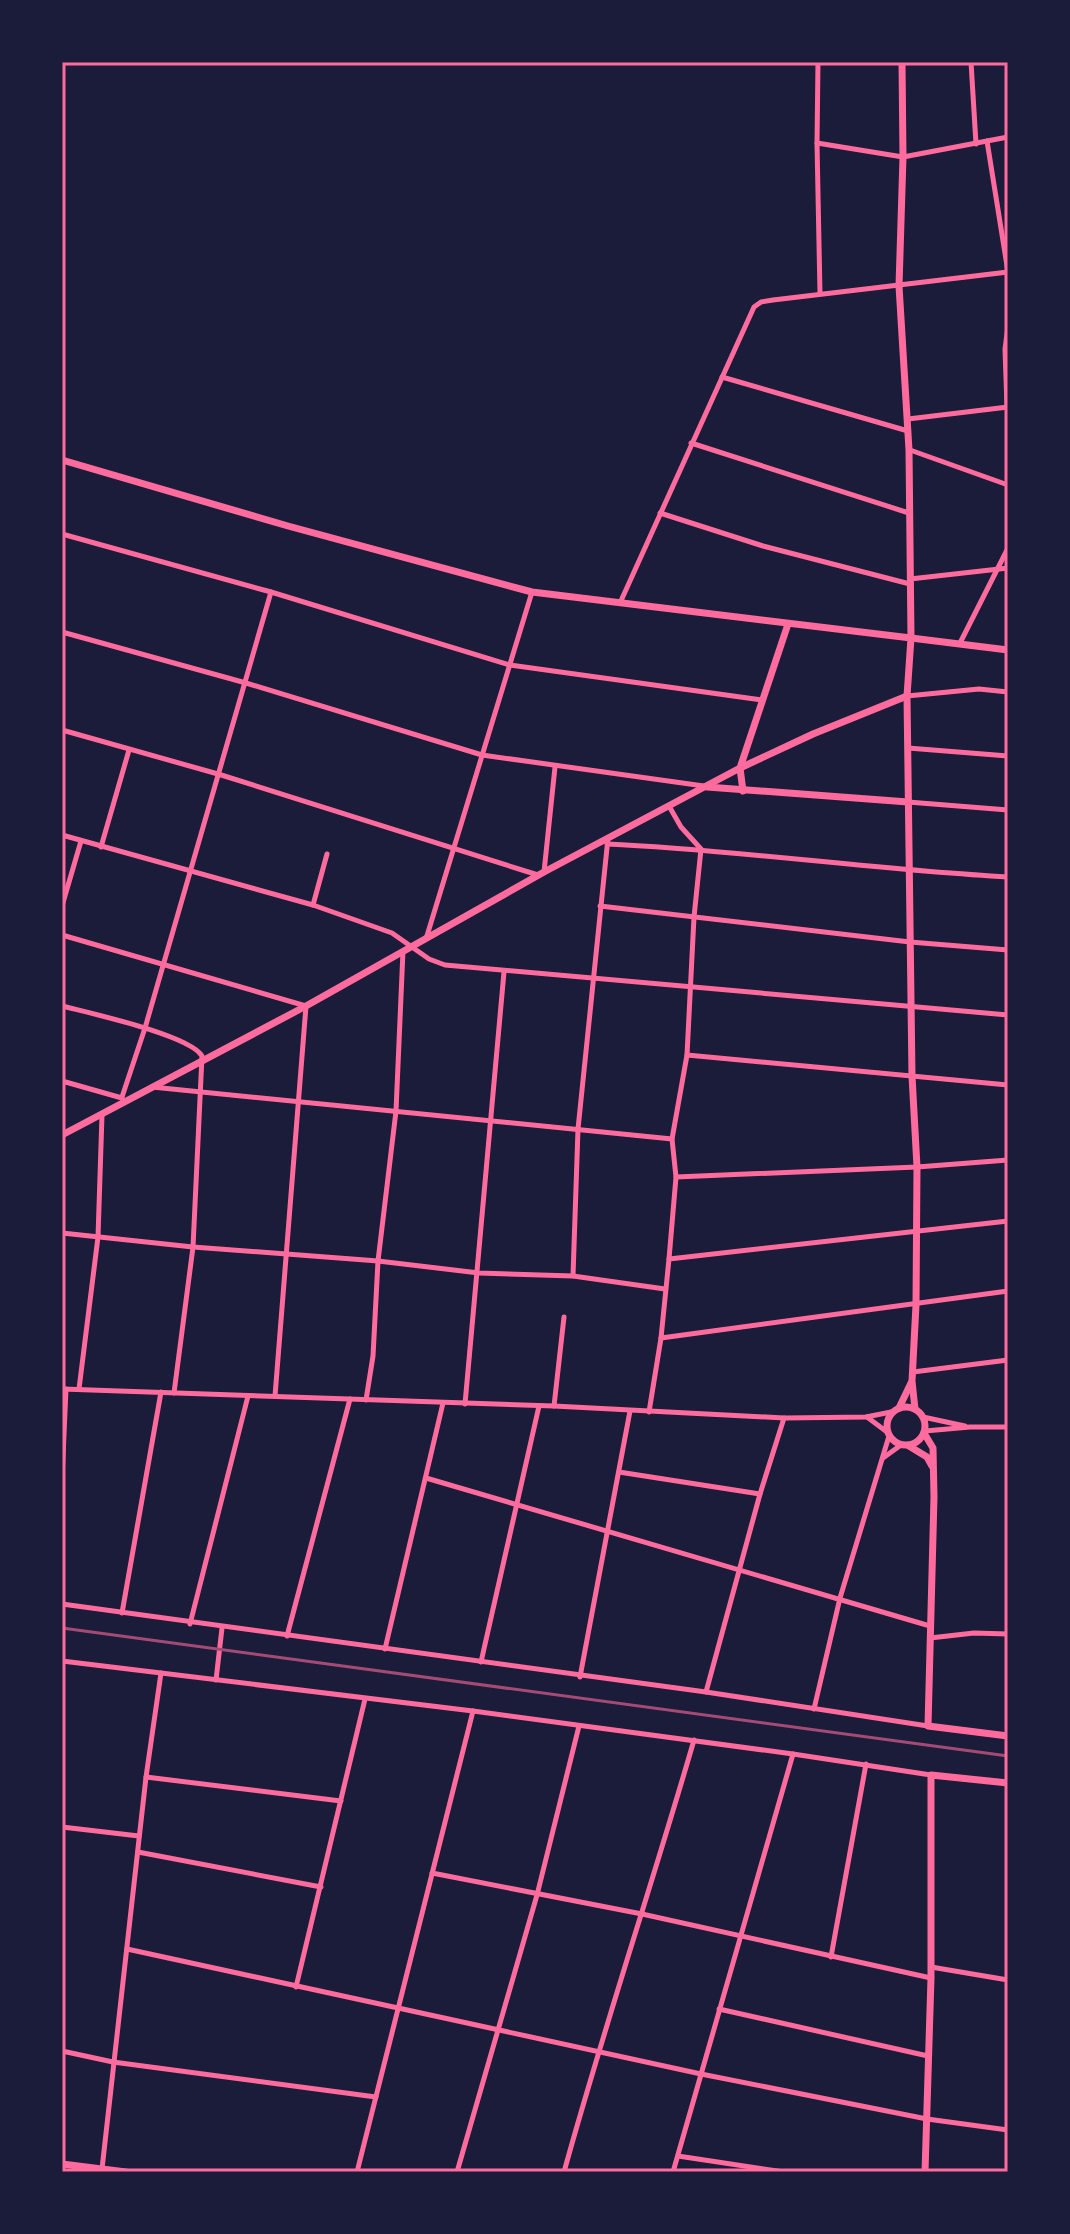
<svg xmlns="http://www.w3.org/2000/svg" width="1070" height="2234" viewBox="0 0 1070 2234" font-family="Jost,sans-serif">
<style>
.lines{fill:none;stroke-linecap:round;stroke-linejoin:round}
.minor{stroke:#ff6b9d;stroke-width:5}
.tertiary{stroke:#ff6b9d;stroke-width:7}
.secondary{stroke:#ff6b9d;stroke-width:7}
.rail{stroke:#a44b75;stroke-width:3}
.neatline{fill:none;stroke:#ff6b9d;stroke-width:3}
</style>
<rect width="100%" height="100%" fill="#1b1b3a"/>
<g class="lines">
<!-- minor -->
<g class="minor">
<polyline points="971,62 976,144"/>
<polyline points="987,141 1008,272"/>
<polyline points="817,143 818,62"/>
<polyline points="820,294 817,143 903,157 1008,137"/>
<polyline points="722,377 908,431"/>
<polyline points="1007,407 1005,349 1008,326"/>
<polyline points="908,419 1008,407"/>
<polyline points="691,443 909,513"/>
<polyline points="910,450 1008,485"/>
<polyline points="660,513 763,546 910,584"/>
<polyline points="62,534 271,592 510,665 762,700"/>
<polyline points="910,579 1008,568"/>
<polyline points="620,603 754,307 761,302 773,300 1008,272"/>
<polyline points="62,632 246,683 482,755 704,786"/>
<polyline points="960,643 1008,548"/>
<polyline points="907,696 979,689 1008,692"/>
<polyline points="62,730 218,774 538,875"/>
<polyline points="908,748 1008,756"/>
<polyline points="908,802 1008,810"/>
<polyline points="62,835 313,905 392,933 429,959 445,965 1008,1015"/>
<path d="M607,844C741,850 874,870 1008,877"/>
<polyline points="101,847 129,750"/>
<polyline points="544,872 555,767"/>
<polyline points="313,905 327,854"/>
<polyline points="62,906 81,841"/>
<polyline points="600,906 910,942 1008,950"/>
<polyline points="62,935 306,1006 275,1396"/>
<polyline points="426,939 532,592"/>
<path d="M62,1006C89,1013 190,1035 202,1056L193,1247L174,1393"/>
<polyline points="687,1055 1008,1085"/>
<polyline points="62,1081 122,1098"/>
<polyline points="152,1087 672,1139"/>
<polyline points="122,1097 145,1028 271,592"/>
<polyline points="676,1177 917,1167 1008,1160"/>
<polyline points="62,1233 193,1247 378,1261 479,1273 573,1276 665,1289"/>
<polyline points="669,1259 1008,1221"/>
<polyline points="573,1276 578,1129 608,838"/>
<polyline points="661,1338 1008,1291"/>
<polyline points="913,1372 1008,1360"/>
<polyline points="62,1389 554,1406 784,1418 866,1417 891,1412"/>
<polyline points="79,1389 98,1237 102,1115"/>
<polyline points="366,1400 373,1356 378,1261 396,1111 403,951"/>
<polyline points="465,1404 504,972"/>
<polyline points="554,1406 564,1317"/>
<polyline points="649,1412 661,1338 669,1259 676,1177 672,1139 687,1055 694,917 701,849 681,827 669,806"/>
<polyline points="867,1417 887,1432"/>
<polyline points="923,1417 965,1426"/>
<polyline points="925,1431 970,1427 1008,1427"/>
<polyline points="883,1458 901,1445"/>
<polyline points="619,1472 760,1494"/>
<polyline points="426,1478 930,1626"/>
<polyline points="62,1480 66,1389"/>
<polyline points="62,1604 706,1692 928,1726"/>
<polyline points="122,1613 161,1392"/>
<polyline points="190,1624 248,1396"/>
<polyline points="287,1636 350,1399"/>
<polyline points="930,1638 974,1633 1008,1634"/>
<polyline points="385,1649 443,1403"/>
<polyline points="62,1661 473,1711 793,1754 931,1775"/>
<polyline points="481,1662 539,1406"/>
<polyline points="580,1677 630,1411"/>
<polyline points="216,1680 222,1628"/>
<polyline points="706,1692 760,1494 784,1418"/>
<polyline points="814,1709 840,1598 889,1436"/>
<polyline points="146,1777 341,1801"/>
<polyline points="62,1827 139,1836"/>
<polyline points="138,1852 321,1887"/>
<polyline points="432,1873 642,1914 931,1978"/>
<polyline points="127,1949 701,2074 927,2119 1008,2130"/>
<polyline points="831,1957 866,1764"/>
<polyline points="931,1967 1008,1980"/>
<polyline points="296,1987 365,1699"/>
<polyline points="719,2009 928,2056"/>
<polyline points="62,2051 113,2062 376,2097"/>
<polyline points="678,2156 784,2172"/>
<polyline points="102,2169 146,1777 161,1673"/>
<polyline points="357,2172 473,1711"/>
<polyline points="457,2172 537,1895 579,1726"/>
<path d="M564,2172C604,2027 652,1885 694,1740"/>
<polyline points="673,2172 793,1754"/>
</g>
<!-- tertiary -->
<g class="tertiary">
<polyline points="62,460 288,526 532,592 911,638"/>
<polyline points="743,791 740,768 788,624"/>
<polyline points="62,2164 126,2172"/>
</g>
<!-- secondary -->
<g class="secondary">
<polyline points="902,62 903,157 899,286 909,450 911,638 907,696 912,1076 917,1167 916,1305 912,1381 915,1409"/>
<polyline points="911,638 1008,650"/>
<polyline points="707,787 908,802"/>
<polyline points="62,1135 306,1006 544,872 740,768 813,734 907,696"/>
<circle cx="906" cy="1426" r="19"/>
<polyline points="899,1408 911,1383"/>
<polyline points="924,1433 933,1448 934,1497 928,1726 1008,1736"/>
<polyline points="909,1446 927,1457 932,1466"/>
<polyline points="925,2172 931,1978 931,1775 1008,1783"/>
</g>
<!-- rail -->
<polyline class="rail" points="62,1628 1008,1756"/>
</g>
<!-- border -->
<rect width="1070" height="2234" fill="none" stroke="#1b1b3a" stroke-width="128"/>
<rect x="64" y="64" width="942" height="2106" class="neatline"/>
</svg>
